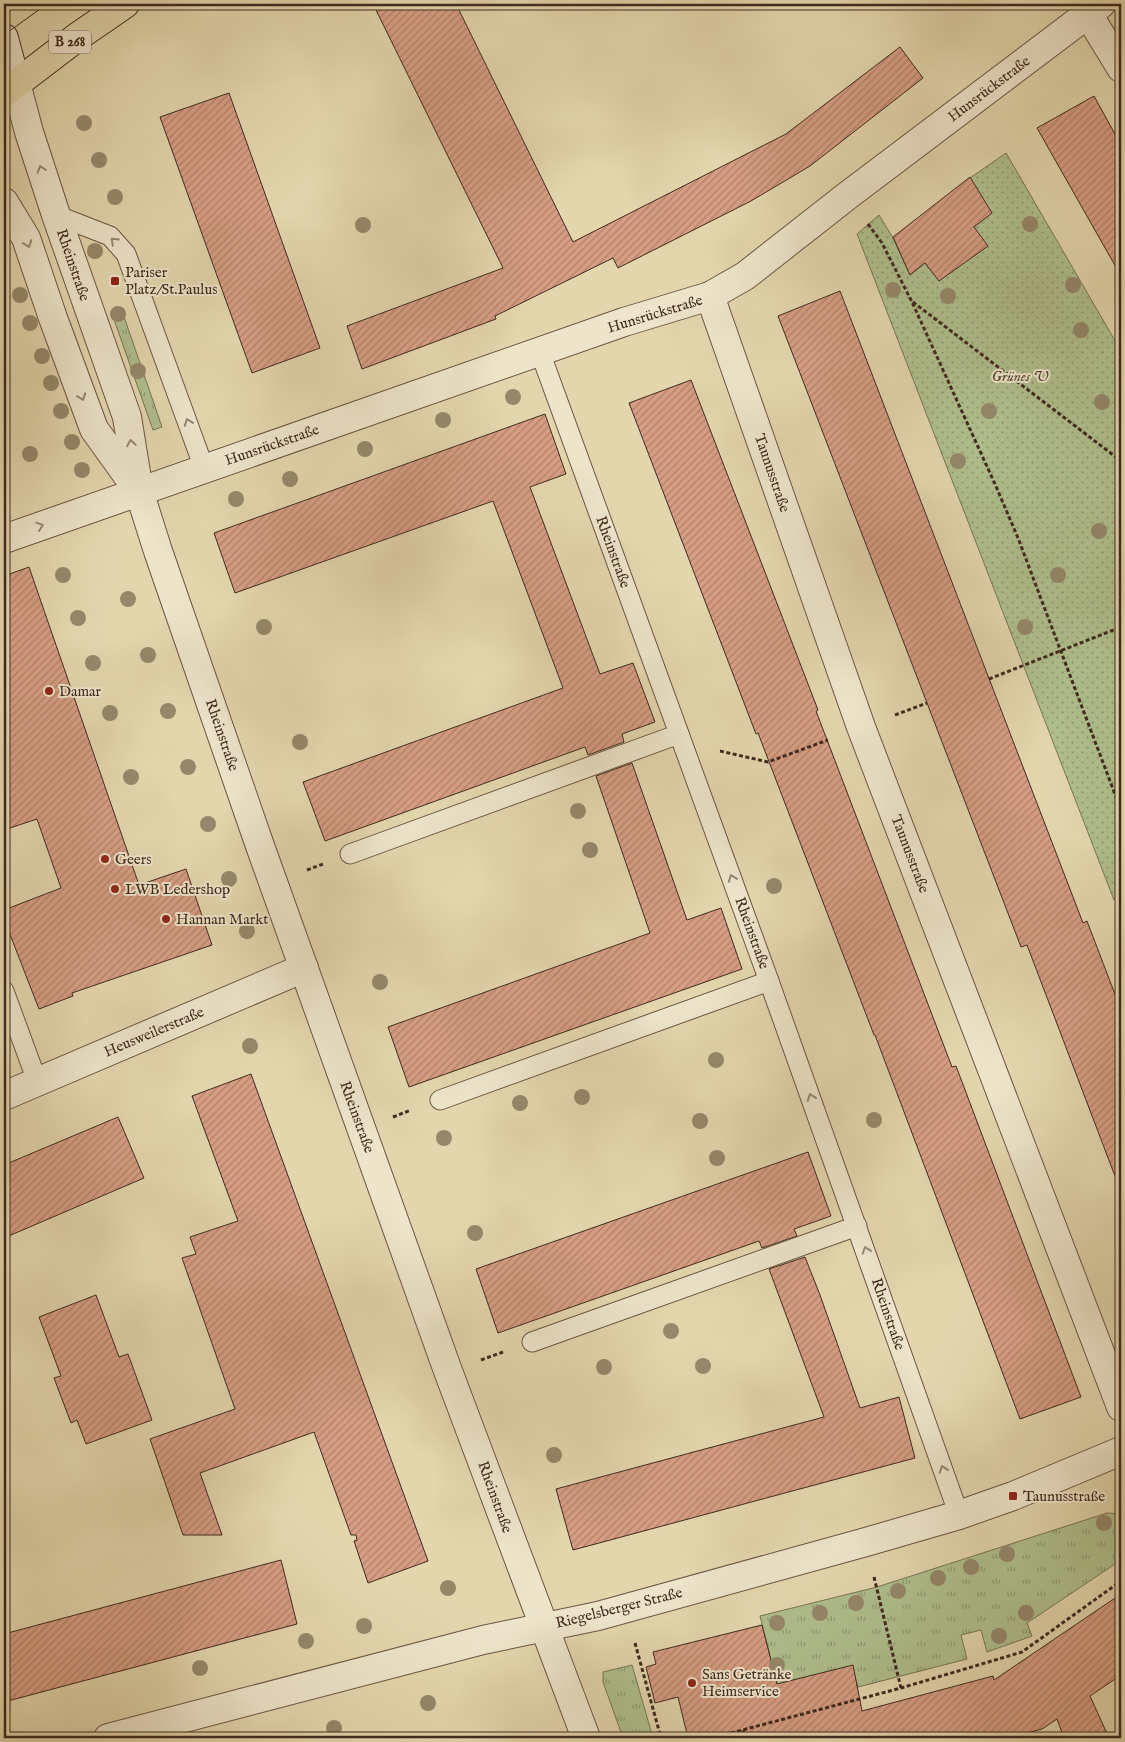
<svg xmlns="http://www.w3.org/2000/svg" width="1125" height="1742" viewBox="0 0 1125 1742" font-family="'IM FELL English',serif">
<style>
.grass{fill:url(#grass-tufts);stroke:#787456}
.park{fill:url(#park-dots);stroke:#787456}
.building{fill:url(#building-hatch);stroke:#402a1e}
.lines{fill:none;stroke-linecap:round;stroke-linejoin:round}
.lane-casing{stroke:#695542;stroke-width:21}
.street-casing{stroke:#695542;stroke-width:30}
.secondary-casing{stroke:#402a1e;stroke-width:30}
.primary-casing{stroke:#402a1e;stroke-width:30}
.path{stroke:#402a1e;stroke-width:3;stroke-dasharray:4 2.5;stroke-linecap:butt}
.lane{stroke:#ede4ca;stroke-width:19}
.street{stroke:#ede4ca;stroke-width:28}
.secondary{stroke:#ede4ca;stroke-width:28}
.primary{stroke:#e3d6ad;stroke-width:28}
.tram{stroke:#402a1e;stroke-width:1}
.tree{fill:#95886a}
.oneway{stroke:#968774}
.poi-dot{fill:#8f2418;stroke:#ede4ca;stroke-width:2}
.labels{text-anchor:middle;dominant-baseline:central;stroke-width:4;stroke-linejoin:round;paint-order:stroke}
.shield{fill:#ede4ca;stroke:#746252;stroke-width:1}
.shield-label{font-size:14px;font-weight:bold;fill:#402a1e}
.street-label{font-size:15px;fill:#402a1e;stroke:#ede4ca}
.poi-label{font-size:15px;fill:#402a1e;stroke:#ede4ca;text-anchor:start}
.park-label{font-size:15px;font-style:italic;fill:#564834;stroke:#ede4ca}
</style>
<defs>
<pattern id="grass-tufts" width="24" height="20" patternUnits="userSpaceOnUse" patternTransform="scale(1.25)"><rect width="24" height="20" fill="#afbf8d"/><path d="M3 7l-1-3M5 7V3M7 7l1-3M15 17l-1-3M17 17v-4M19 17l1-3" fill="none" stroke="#909b73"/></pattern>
<pattern id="park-dots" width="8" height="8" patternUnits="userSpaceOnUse" patternTransform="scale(1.25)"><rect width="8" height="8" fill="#afbf8d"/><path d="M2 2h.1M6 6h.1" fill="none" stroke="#909b73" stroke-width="1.8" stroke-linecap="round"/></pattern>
<pattern id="building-hatch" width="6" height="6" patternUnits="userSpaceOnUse" patternTransform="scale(1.25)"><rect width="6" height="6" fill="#d79e83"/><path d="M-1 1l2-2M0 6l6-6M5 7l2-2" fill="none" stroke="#b0816b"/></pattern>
</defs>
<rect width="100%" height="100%" fill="#e3d6ad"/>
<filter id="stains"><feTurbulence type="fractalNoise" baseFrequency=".004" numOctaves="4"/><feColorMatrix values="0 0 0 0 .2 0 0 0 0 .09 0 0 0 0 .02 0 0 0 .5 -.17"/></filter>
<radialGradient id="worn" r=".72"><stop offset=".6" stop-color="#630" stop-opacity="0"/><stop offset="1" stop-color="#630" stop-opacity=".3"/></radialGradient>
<!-- grass -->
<g class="grass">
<polygon points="121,308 162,427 153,430 111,311"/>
<polygon points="1107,1513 1121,1514 1121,1560 1027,1623 1032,1636 987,1652 981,1630 961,1635 967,1659 858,1687 855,1677 783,1707 760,1616 877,1587"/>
<polygon points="632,1665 653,1738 623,1738 603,1682 603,1672"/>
</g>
<!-- park -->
<polygon class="park" points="1006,153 1121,351 1121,896 1114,900 857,234 879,215 893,238 910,275 925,263 939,281 974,227 970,178"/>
<!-- building -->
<g class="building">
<polygon points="373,4 456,4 573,242 786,134 900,47 923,78 810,166 751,201 618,268 613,258 495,316 496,319 362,369 347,326 503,268"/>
<polygon points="229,93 320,348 252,373 160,117"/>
<polygon points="1094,96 1121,145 1121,276 1037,128"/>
<polygon points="970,177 992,213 974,227 988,246 939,281 925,263 910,275 893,237"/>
<polygon points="840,291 1083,923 1087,921 1121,1010 1121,1183 1118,1184 1027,945 1021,947 778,316"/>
<polygon points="691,380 818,710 816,711 952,1067 956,1066 1081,1397 1020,1419 875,1035 874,1035 758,733 756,734 629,403"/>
<polygon points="545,414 566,474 530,487 600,674 633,663 655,722 622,734 624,742 588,755 585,747 325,841 303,782 563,688 493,501 235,593 214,533"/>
<polygon points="29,567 139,885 186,869 212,945 72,993 73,996 39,1009 4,919 4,910 61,888 37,819 4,830 4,576"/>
<polygon points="632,763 687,920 721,908 742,969 409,1087 388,1027 650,933 596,776"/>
<polygon points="251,1074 428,1561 368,1583 354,1541 357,1540 356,1535 351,1535 314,1432 200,1473 222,1535 183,1535 150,1439 235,1409 182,1258 196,1254 190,1237 238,1221 192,1096"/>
<polygon points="118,1117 144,1178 4,1238 4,1165"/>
<polygon points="808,1152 831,1216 794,1229 797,1236 762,1248 759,1241 498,1333 476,1269"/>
<polygon points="805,1257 820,1295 860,1408 899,1397 915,1458 573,1550 556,1489 824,1417 769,1269"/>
<polygon points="96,1295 119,1357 128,1354 152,1420 86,1444 77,1420 71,1423 54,1378 61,1376 39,1317"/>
<polygon points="281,1560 297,1624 4,1702 4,1634"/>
<polygon points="1121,1594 1121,1675 1090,1696 1109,1738 1064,1738 1057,1719 1042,1729 1008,1738 688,1738 678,1697 655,1703 646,1667 656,1664 653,1652 762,1625 777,1684 853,1665 862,1711 993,1676 994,1680"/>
</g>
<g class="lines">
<!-- lane casing -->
<g class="lane-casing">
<g id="lane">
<polyline points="56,215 110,236 126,254 204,468"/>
<polyline points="540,352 769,981 959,1515"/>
<polyline points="350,854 679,734"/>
<polyline points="4,991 37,1081"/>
<polyline points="440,1100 769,981"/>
<polyline points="532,1342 857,1226"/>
</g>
</g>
<!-- street casing -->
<g class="street-casing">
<g id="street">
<polyline points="1088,14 1121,68"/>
<polyline points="16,83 29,132 56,215 127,417 139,491 158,551 259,843 448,1371 586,1738"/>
<polyline points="4,202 26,238 53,318 94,429 135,486"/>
<polyline points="710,296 861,727 1121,1407"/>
<polyline points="4,539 624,322 710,296 745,276 847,196 1101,4"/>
<polyline points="4,1096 304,968"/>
<polyline points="108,1738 483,1640 598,1616 866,1542 959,1515 1013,1496 1121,1451"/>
</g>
</g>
<!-- secondary casing -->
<g class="secondary-casing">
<polyline id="secondary" points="4,38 16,83"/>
</g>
<!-- primary casing -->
<g class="primary-casing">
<polyline id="primary" points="4,93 80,35 125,4"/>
</g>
<!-- path -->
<g class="path">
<polyline points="868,224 882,243 912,302 995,484 1018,538 1121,810"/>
<polyline points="913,302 1121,461"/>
<polyline points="989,679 1121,627"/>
<polyline points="895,715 927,703"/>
<polyline points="720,751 768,762 828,740"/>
<polyline points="307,870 323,864"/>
<polyline points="393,1117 411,1110"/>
<polyline points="481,1360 503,1352"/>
<polyline points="874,1577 901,1688"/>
<polyline points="635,1643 661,1738"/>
<polyline points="743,1730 746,1738"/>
<polyline points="712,1738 901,1688 1022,1652 1121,1581"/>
</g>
<!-- lane -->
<use href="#lane" class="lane"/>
<!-- street -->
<use href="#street" class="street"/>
<!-- secondary -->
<use href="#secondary" class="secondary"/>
<!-- primary -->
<use href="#primary" class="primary"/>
<!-- tram -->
<g class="tram">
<polyline points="4,10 12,4"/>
<polyline points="4,35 47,4"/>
</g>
</g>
<!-- trees -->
<g class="tree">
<circle cx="84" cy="123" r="8"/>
<circle cx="99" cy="160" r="8"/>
<circle cx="115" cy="197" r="8"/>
<circle cx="1030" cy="224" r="8"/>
<circle cx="363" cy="225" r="8"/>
<circle cx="95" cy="251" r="8"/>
<circle cx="1073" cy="285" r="8"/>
<circle cx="893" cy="290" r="8"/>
<circle cx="20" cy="295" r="8"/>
<circle cx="948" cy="296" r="8"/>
<circle cx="118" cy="314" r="8"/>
<circle cx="30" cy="323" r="8"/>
<circle cx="1081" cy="330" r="8"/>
<circle cx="42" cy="356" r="8"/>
<circle cx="138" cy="371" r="8"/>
<circle cx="51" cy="383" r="8"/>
<circle cx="513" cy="397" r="8"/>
<circle cx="1102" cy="402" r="8"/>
<circle cx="61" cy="411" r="8"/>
<circle cx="989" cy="411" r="8"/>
<circle cx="443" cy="420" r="8"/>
<circle cx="72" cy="442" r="8"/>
<circle cx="365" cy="449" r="8"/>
<circle cx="30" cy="454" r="8"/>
<circle cx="958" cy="461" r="8"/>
<circle cx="82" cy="470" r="8"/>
<circle cx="290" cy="479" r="8"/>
<circle cx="236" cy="499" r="8"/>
<circle cx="1099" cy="531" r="8"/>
<circle cx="63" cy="575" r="8"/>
<circle cx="1058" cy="575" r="8"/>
<circle cx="128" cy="599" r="8"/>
<circle cx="78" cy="618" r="8"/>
<circle cx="264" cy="627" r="8"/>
<circle cx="1025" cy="627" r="8"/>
<circle cx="148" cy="655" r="8"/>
<circle cx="93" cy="663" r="8"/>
<circle cx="168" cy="711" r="8"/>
<circle cx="110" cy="713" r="8"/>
<circle cx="300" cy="742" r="8"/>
<circle cx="188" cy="767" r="8"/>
<circle cx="131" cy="777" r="8"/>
<circle cx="578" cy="811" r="8"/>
<circle cx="208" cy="824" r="8"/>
<circle cx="590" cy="850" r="8"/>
<circle cx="229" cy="879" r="8"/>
<circle cx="774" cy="886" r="8"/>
<circle cx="247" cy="931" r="8"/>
<circle cx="380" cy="982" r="8"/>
<circle cx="250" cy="1046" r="8"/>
<circle cx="716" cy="1060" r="8"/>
<circle cx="582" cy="1097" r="8"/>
<circle cx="520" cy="1103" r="8"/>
<circle cx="874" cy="1120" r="8"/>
<circle cx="700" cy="1121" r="8"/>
<circle cx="444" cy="1138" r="8"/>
<circle cx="717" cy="1158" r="8"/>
<circle cx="475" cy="1233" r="8"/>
<circle cx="671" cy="1331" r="8"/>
<circle cx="703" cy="1366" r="8"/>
<circle cx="604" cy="1367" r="8"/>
<circle cx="554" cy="1455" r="8"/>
<circle cx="1104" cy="1523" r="8"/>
<circle cx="1007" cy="1554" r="8"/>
<circle cx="971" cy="1567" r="8"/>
<circle cx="938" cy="1578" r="8"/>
<circle cx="448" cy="1588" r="8"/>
<circle cx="898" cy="1591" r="8"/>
<circle cx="856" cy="1603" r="8"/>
<circle cx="820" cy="1613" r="8"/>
<circle cx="1026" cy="1613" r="8"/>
<circle cx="777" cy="1623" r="8"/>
<circle cx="364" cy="1626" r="8"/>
<circle cx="999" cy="1636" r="8"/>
<circle cx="306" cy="1641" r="8"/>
<circle cx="777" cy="1665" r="8"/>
<circle cx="200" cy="1668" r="8"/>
<circle cx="428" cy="1703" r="8"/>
<circle cx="334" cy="1728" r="8"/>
</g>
<!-- one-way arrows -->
<defs><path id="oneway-chevron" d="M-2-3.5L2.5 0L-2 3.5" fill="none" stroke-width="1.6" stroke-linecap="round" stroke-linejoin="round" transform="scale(1.25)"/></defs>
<g class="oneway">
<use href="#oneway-chevron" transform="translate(41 169) rotate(-108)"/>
<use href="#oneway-chevron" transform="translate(114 241) rotate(-136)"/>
<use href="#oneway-chevron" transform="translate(28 244) rotate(70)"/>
<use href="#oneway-chevron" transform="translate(82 397) rotate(70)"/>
<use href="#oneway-chevron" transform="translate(188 422) rotate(-110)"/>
<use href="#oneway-chevron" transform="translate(131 443) rotate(-99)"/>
<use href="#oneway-chevron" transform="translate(40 526) rotate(-19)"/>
<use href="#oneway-chevron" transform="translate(732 878) rotate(-110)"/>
<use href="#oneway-chevron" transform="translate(811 1097) rotate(-110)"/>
<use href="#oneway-chevron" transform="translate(866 1250) rotate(-109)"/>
<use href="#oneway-chevron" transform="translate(943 1469) rotate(-109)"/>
</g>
<!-- markers -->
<g class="poi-dot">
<rect x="110" y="276" width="10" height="10" rx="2.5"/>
<circle cx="49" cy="691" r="5"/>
<circle cx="105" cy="859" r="5"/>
<circle cx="115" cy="889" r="5"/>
<circle cx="166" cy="919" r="5"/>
<rect x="1008" y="1491" width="10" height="10" rx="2.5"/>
<circle cx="692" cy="1683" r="5"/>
</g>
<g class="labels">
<!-- shield labels -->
<rect class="shield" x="49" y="30.5" width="42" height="23" rx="4"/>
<g class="shield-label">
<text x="70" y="42">B 268</text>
</g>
<!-- street labels -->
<g class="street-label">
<text transform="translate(989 89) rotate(-37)">Hunsrückstraße</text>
<text transform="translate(73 265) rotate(71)">Rheinstraße</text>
<text transform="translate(655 314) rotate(-17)">Hunsrückstraße</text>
<text transform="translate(272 445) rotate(-19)">Hunsrückstraße</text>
<text transform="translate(772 473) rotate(71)">Taunusstraße</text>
<text transform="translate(613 552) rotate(70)">Rheinstraße</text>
<text transform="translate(222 735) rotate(71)">Rheinstraße</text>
<text transform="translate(910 854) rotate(69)">Taunusstraße</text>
<text transform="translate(752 933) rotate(70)">Rheinstraße</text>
<text transform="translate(154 1032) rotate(-23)">Heusweilerstraße</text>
<text transform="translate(357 1117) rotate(70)">Rheinstraße</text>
<text transform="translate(888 1314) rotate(71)">Rheinstraße</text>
<text transform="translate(495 1497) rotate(70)">Rheinstraße</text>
<text transform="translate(619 1608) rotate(-14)">Riegelsberger Straße</text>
</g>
<!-- poi labels -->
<g class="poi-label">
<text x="125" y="272">Pariser<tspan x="125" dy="17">Platz/St.Paulus</tspan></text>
<text x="59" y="691">Damar</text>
<text x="115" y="859">Geers</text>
<text x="125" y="889">LWB Ledershop</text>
<text x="176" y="919">Hannan Markt</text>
<text x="1023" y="1496">Taunusstraße</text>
<text x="702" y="1674">Sans Getränke<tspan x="702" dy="17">Heimservice</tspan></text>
</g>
<!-- park labels -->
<g class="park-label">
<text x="1020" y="376">Grünes U</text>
</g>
</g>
<!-- margin -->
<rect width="1125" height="1742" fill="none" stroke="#e3d6ad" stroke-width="20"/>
<rect x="5" y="5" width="1115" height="1732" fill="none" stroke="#402a1e" stroke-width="2.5"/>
<rect x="10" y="10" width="1105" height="1722" fill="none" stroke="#402a1e"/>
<rect width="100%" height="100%" filter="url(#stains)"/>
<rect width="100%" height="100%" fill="url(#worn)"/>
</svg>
